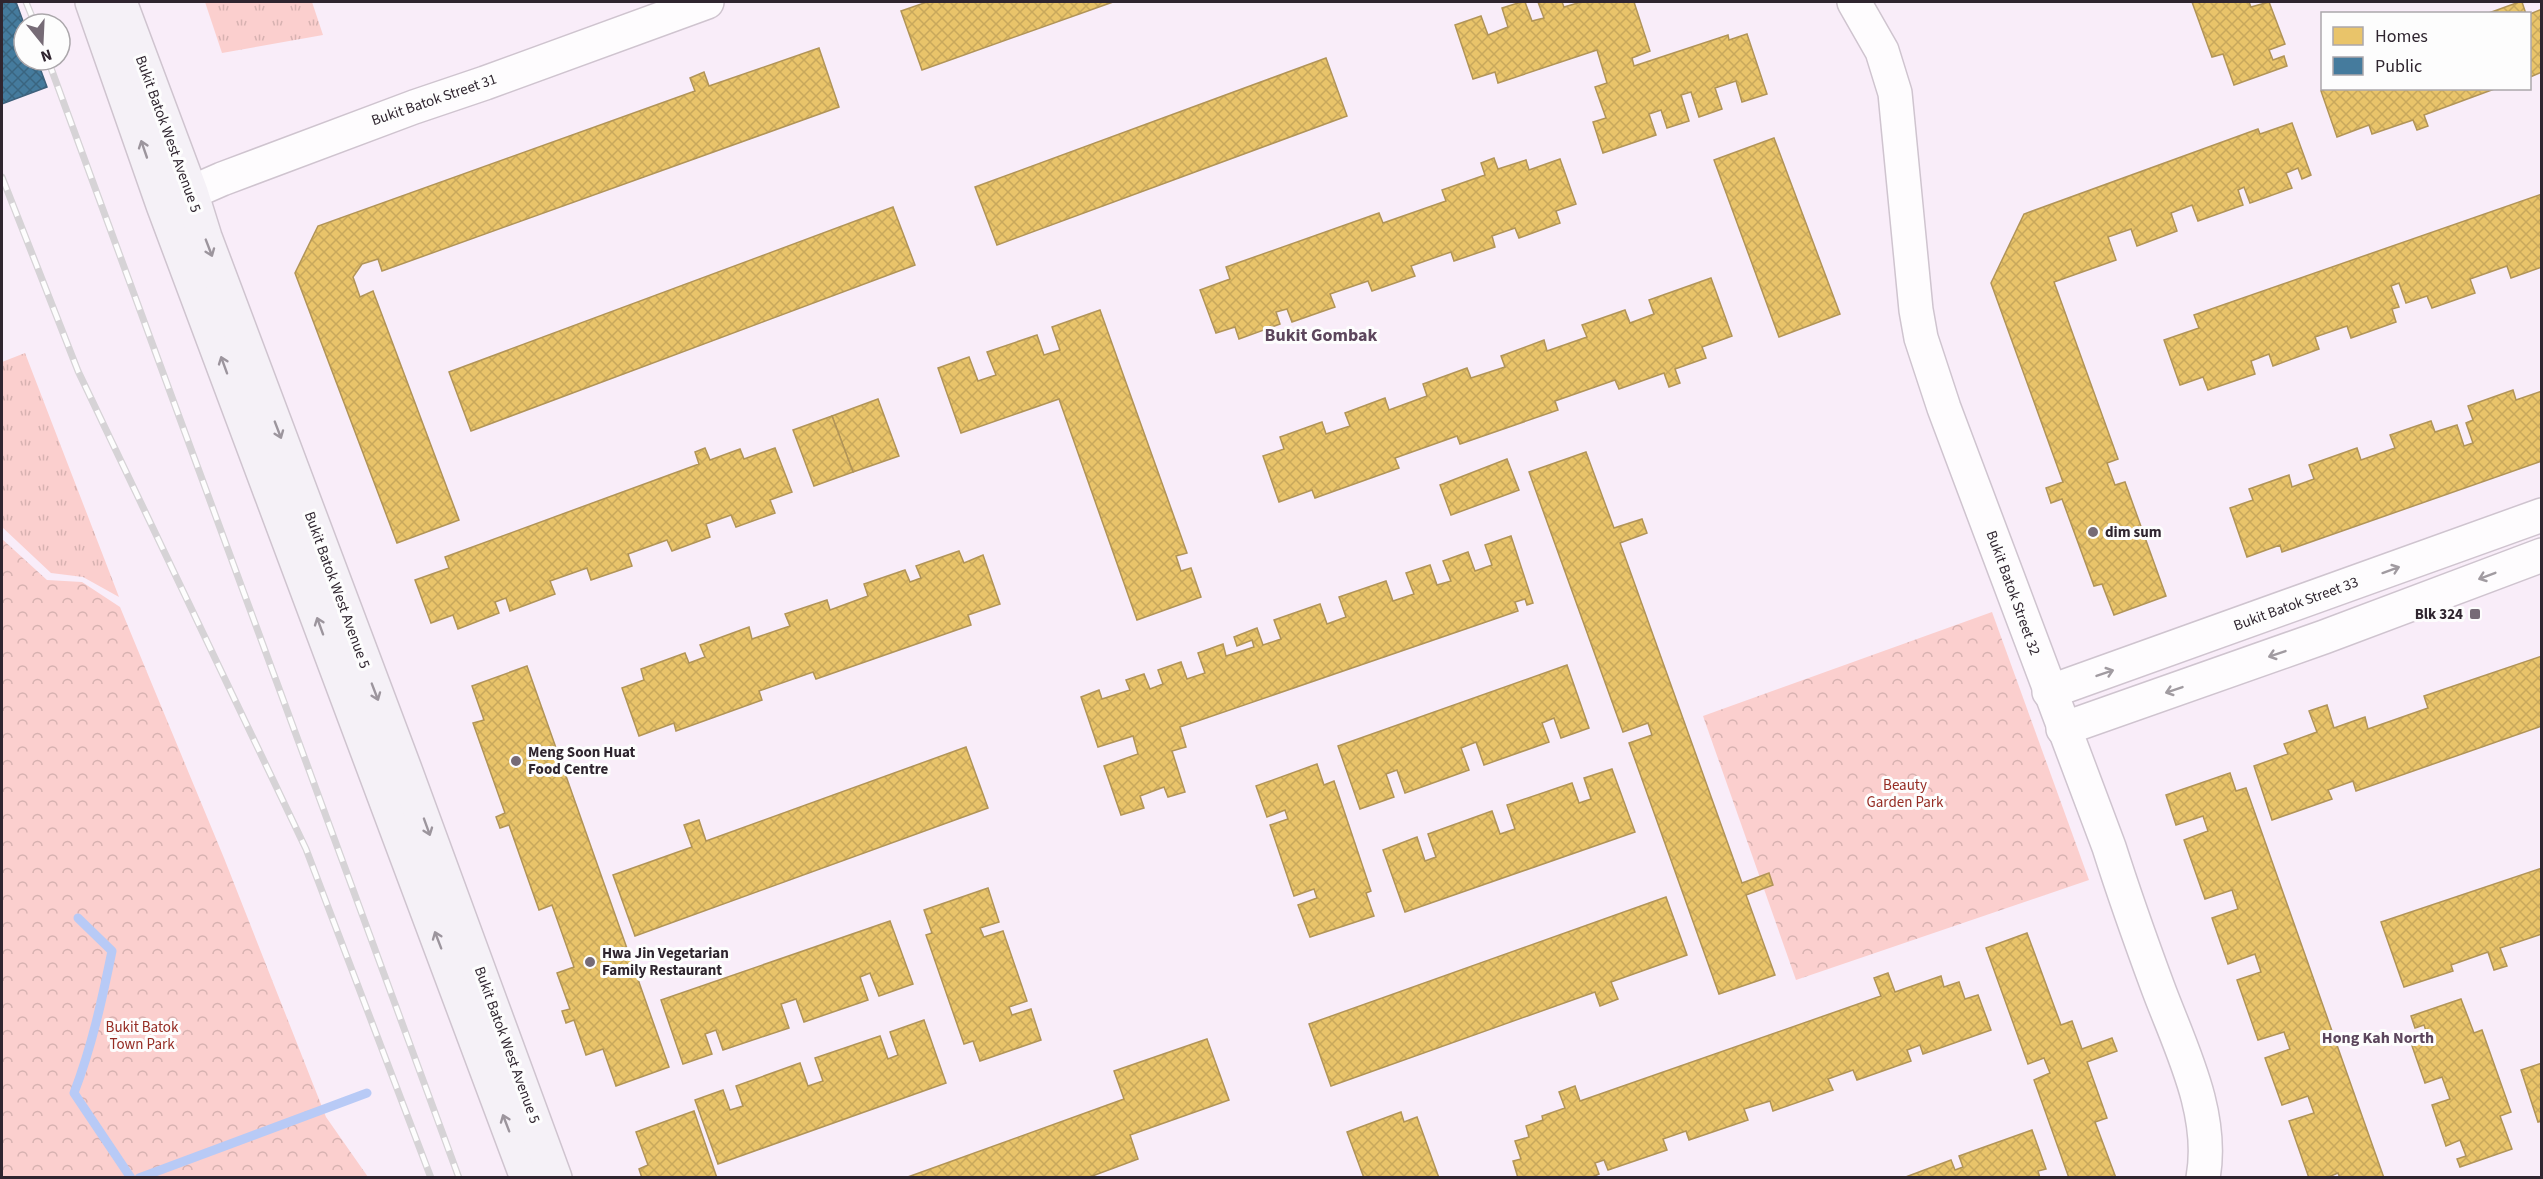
<svg xmlns="http://www.w3.org/2000/svg" width="2543" height="1179" viewBox="0 0 2543 1179" font-family="'Source Sans 3',sans-serif">
<style>
.grass{fill:url(#grass-tufts)}
.park{fill:url(#park-crowns)}
.homes{fill:url(#homes-cross-hatch);stroke:#b19458;stroke-width:1.5}
.public{fill:url(#public-cross-hatch);stroke:#3e617c;stroke-width:1.5}
.lines{fill:none;stroke-linecap:round;stroke-linejoin:round}
.stream{stroke:#b8caf6;stroke-width:9}
.street-casing{stroke:#cfc4cf;stroke-width:36}
.secondary-casing{stroke:#cfc4cf;stroke-width:36}
.street{stroke:#fefcfe;stroke-width:33}
.secondary{stroke:#f5f1f7;stroke-width:33}
.rail-casing{stroke:#d6d3d6;stroke-width:7}
.rail{stroke:#fdfdfd;stroke-width:4.5;stroke-dasharray:14;stroke-linecap:butt}
.oneway{stroke:#9c959d}
.oneway2{stroke:#a19ba1}
.poi-dot{fill:#766b76;stroke:#fdfdfd;stroke-width:2}
.labels{text-anchor:middle;dominant-baseline:central;stroke-width:6;stroke-linejoin:round;paint-order:stroke}
.street-label{font-size:15px;fill:#2f252f;stroke:#fdfdfd}
.poi-label{font-size:15px;font-weight:bold;fill:#2f252f;stroke:#fdfdfd;text-anchor:start}
.park-label{font-size:15px;fill:#952c23;stroke:#fdfdfd}
.neighbourhood-label{font-size:16px;font-weight:bold;fill:#5c465c;stroke:#fdfdfd}
.quarter-label{font-size:18px;font-weight:bold;fill:#5c465c;stroke:#fdfdfd}
</style>
<defs>
<pattern id="grass-tufts" width="24" height="20" patternUnits="userSpaceOnUse" patternTransform="scale(1.5)"><rect width="24" height="20" fill="#fbcfce"/><path d="M3 7l-1-3M5 7V3M7 7l1-3M15 17l-1-3M17 17v-4M19 17l1-3" fill="none" stroke="#d7b2b1"/></pattern>
<pattern id="park-crowns" width="20" height="18" patternUnits="userSpaceOnUse" patternTransform="scale(1.5)"><rect width="20" height="18" fill="#fbcfce"/><path d="M2 6a3 3 0 1 1 6 0M12 15a3 3 0 1 1 6 0" fill="none" stroke="#d7b2b1"/></pattern>
<pattern id="homes-cross-hatch" width="8" height="8" patternUnits="userSpaceOnUse" patternTransform="scale(1.5)"><rect width="8" height="8" fill="#e9c46a"/><path d="M0 0l8 8M0 8l8-8" fill="none" stroke="#c8a85c"/></pattern>
<pattern id="public-cross-hatch" width="8" height="8" patternUnits="userSpaceOnUse" patternTransform="scale(1.5)"><rect width="8" height="8" fill="#457b9d"/><path d="M0 0l8 8M0 8l8-8" fill="none" stroke="#3a6580"/></pattern>
</defs>
<rect width="100%" height="100%" fill="#f9edf9"/>
<!-- grass -->
<g class="grass">
<polygon points="205,2 312,2 323,35 222,53"/>
<polygon points="25,353 119,597 83,577 51,573 2,527 2,362"/>
</g>
<!-- park -->
<g class="park">
<polygon points="2,539 47,580 82,582 120,607 224,858 326,1117 368,1177 2,1177"/>
<polygon points="1992,612 2089,880 1796,980 1703,716"/>
</g>
<!-- homes -->
<g class="homes">
<polygon points="927,2 1113,2 922,70 901,11"/>
<polygon points="1521,2 1525,2 1532,21 1544,18 1538,2 1562,2 1564,7 1581,2 1634,2 1650,51 1632,58 1634,66 1728,35 1729,40 1747,34 1767,94 1742,102 1736,81 1715,88 1722,109 1699,117 1691,92 1681,95 1689,121 1667,128 1661,110 1649,114 1656,135 1603,153 1593,122 1606,118 1595,87 1607,83 1597,50 1498,83 1495,72 1473,79 1455,25 1481,16 1488,35 1508,27 1502,8"/>
<polygon points="2192,2 2249,2 2251,7 2269,2 2285,44 2269,50 2273,60 2284,56 2287,66 2234,85 2223,54 2212,57"/>
<polygon points="2522,2 2526,14 2486,14 2519,2"/>
<polygon points="2542,9 2542,72 2530,77 2530,14"/>
<polygon points="819,48 839,107 382,271 378,259 362,264 353,277 360,297 373,291 459,520 397,543 295,273 318,226 695,91 690,78 704,72 709,86"/>
<polygon points="1326,58 1347,116 997,245 975,187"/>
<polygon points="2327,88 2497,88 2424,115 2428,126 2417,130 2413,120 2372,134 2369,125 2337,137 2321,91"/>
<polygon points="2292,123 2311,175 2302,179 2298,168 2286,173 2292,188 2250,203 2244,187 2238,190 2243,205 2198,221 2192,205 2171,213 2177,231 2137,246 2131,229 2108,237 2116,260 2054,282 2118,459 2107,463 2115,485 2125,482 2166,596 2114,615 2102,584 2094,586 2062,499 2051,503 2046,488 2063,482 1991,283 2024,214 2258,129 2260,134"/>
<polygon points="1774,138 1840,314 1779,337 1714,160"/>
<polygon points="1494,158 1498,169 1526,160 1529,170 1560,159 1576,204 1556,211 1560,223 1519,238 1515,228 1492,236 1495,247 1454,261 1451,252 1411,266 1415,276 1372,291 1368,281 1330,294 1335,307 1292,322 1287,309 1276,312 1280,324 1239,339 1235,327 1216,333 1200,290 1230,279 1226,267 1379,213 1383,223 1446,201 1442,190 1485,175 1481,163"/>
<polygon points="2542,194 2542,267 2511,278 2507,266 2470,279 2475,293 2432,308 2427,296 2406,303 2399,283 2391,286 2399,307 2392,309 2396,322 2351,338 2347,326 2315,337 2319,349 2273,366 2269,354 2251,361 2255,374 2208,390 2203,377 2180,385 2164,340 2199,328 2194,315"/>
<polygon points="893,207 915,265 471,431 449,372"/>
<polygon points="1711,278 1732,336 1702,347 1706,358 1675,369 1680,383 1669,387 1664,373 1619,389 1615,380 1555,401 1558,410 1460,444 1457,436 1395,458 1399,468 1315,498 1312,490 1279,502 1263,456 1284,449 1280,437 1322,422 1326,434 1350,426 1345,413 1385,398 1389,410 1427,396 1423,384 1467,368 1471,378 1505,367 1501,356 1544,340 1547,351 1587,337 1582,325 1625,310 1630,323 1654,314 1649,300"/>
<polygon points="1100,310 1187,553 1176,556 1181,571 1191,568 1201,597 1137,620 1059,399 961,433 938,368 969,357 978,381 996,375 987,352 1037,335 1044,355 1060,350 1052,327"/>
<polygon points="2513,390 2516,400 2542,391 2542,461 2282,552 2280,545 2247,557 2230,508 2253,500 2249,489 2289,475 2292,487 2314,479 2309,465 2357,448 2361,460 2395,448 2390,435 2431,421 2435,432 2457,425 2464,446 2473,443 2466,423 2473,420 2468,406"/>
<polygon points="878,399 899,456 853,472 832,416"/>
<polygon points="832,416 853,472 814,486 793,430"/>
<polygon points="705,448 710,460 740,449 744,459 775,448 792,492 770,500 775,513 736,527 731,515 706,524 710,537 672,551 667,540 628,554 632,566 591,580 587,568 550,581 555,594 510,611 506,598 495,602 499,613 458,629 453,615 431,623 415,580 449,568 445,557 699,464 695,452"/>
<polygon points="1586,452 1614,528 1642,519 1647,533 1620,543 1742,883 1769,873 1773,885 1746,895 1775,975 1719,994 1629,743 1652,735 1648,723 1623,732 1529,472"/>
<polygon points="1507,459 1519,490 1451,515 1440,485"/>
<polygon points="1511,536 1533,603 1527,605 1525,599 1515,602 1518,611 1180,727 1186,747 1172,751 1185,792 1168,797 1164,787 1140,796 1144,808 1121,815 1104,766 1138,754 1133,736 1098,747 1081,697 1099,690 1102,699 1130,690 1126,680 1144,674 1150,689 1163,684 1158,670 1181,662 1187,679 1205,673 1198,653 1223,644 1226,656 1254,647 1252,640 1237,646 1234,637 1257,628 1263,645 1281,639 1274,620 1320,604 1327,624 1346,617 1339,597 1386,581 1393,601 1414,594 1406,573 1430,565 1437,585 1451,581 1443,561 1468,552 1475,571 1492,565 1485,545"/>
<polygon points="959,551 964,563 983,555 1000,604 968,615 971,625 816,679 813,672 759,691 762,700 676,731 674,723 639,736 622,688 644,680 641,669 685,653 689,663 705,657 700,645 749,627 752,639 790,626 785,614 827,600 830,610 868,596 864,584 905,570 910,582 921,578 916,566"/>
<polygon points="2542,656 2542,726 2356,791 2353,781 2328,790 2332,799 2272,820 2254,766 2288,754 2284,744 2317,732 2309,711 2327,705 2334,728 2365,717 2368,729 2428,708 2424,696"/>
<polygon points="1567,665 1589,728 1561,738 1554,718 1542,723 1549,742 1484,765 1476,742 1461,748 1469,770 1405,793 1397,770 1386,774 1394,797 1360,809 1338,746"/>
<polygon points="527,666 669,1067 616,1086 603,1049 586,1055 574,1020 566,1023 562,1011 570,1009 557,973 574,967 552,905 539,910 509,825 500,828 496,817 505,813 473,723 484,720 472,686"/>
<polygon points="966,747 988,808 635,936 613,875 692,847 684,825 699,820 706,841"/>
<polygon points="1317,764 1324,785 1334,781 1371,891 1366,893 1374,916 1310,937 1298,905 1317,898 1314,889 1294,896 1270,825 1288,819 1285,810 1267,817 1256,786"/>
<polygon points="1612,769 1635,832 1405,912 1383,850 1417,837 1425,861 1436,857 1428,834 1492,811 1500,834 1515,829 1507,805 1572,783 1579,803 1591,799 1584,778"/>
<polygon points="2230,773 2236,791 2246,788 2384,1178 2340,1178 2338,1173 2326,1178 2309,1178 2289,1121 2314,1113 2308,1096 2282,1105 2265,1058 2290,1049 2284,1032 2258,1040 2237,980 2261,972 2255,954 2228,964 2212,918 2238,909 2232,890 2205,899 2184,840 2208,831 2203,816 2176,825 2166,795"/>
<polygon points="2542,868 2542,934 2500,948 2507,966 2494,970 2488,952 2451,965 2453,971 2404,987 2381,922"/>
<polygon points="988,888 999,922 980,928 984,937 1003,931 1027,1001 1009,1007 1012,1015 1031,1009 1041,1040 980,1061 973,1041 964,1044 926,935 932,933 924,910"/>
<polygon points="1666,897 1687,955 1611,982 1618,999 1600,1006 1595,992 1331,1086 1309,1024"/>
<polygon points="890,921 913,984 879,996 870,973 860,977 868,1000 804,1022 796,999 781,1004 789,1028 723,1050 716,1030 705,1034 712,1054 683,1064 661,1000"/>
<polygon points="2027,933 2061,1025 2072,1021 2082,1049 2112,1038 2117,1051 2087,1062 2107,1118 2095,1122 2116,1178 2069,1178 2034,1080 2050,1073 2044,1058 2028,1064 1986,948"/>
<polygon points="1888,973 1895,992 1941,976 1944,987 1959,982 1965,999 1978,995 1991,1030 1923,1054 1920,1045 1907,1050 1911,1061 1857,1080 1853,1070 1828,1079 1833,1090 1773,1111 1770,1101 1744,1109 1748,1120 1689,1140 1686,1131 1663,1139 1667,1150 1608,1170 1604,1160 1595,1163 1599,1174 1590,1178 1518,1178 1513,1161 1521,1159 1515,1141 1529,1137 1526,1126 1543,1120 1542,1116 1565,1108 1559,1092 1575,1086 1580,1101 1881,996 1874,978"/>
<polygon points="2461,999 2474,1033 2482,1030 2511,1112 2500,1116 2512,1149 2460,1167 2457,1159 2466,1156 2460,1140 2446,1146 2432,1105 2450,1099 2442,1077 2425,1083 2411,1043 2428,1037 2424,1025 2415,1028 2411,1016"/>
<polygon points="924,1020 946,1083 718,1164 695,1100 723,1090 730,1110 743,1106 736,1086 800,1063 808,1086 823,1081 815,1058 880,1036 888,1059 898,1055 890,1032"/>
<polygon points="1207,1039 1229,1100 1130,1135 1138,1159 1087,1178 905,1178 1124,1099 1114,1071"/>
<polygon points="2542,1063 2542,1121 2538,1122 2521,1070"/>
<polygon points="694,1111 717,1178 642,1178 639,1169 648,1165 636,1132"/>
<polygon points="1401,1112 1404,1122 1417,1117 1439,1178 1364,1178 1347,1132"/>
<polygon points="2032,1130 2046,1169 2038,1171 2040,1178 1903,1178 1951,1160 1955,1170 1963,1167 1959,1156"/>
</g>
<!-- public -->
<polygon class="public" points="2,2 16,2 24,24 24,60 37,60 47,87 2,104"/>
<g class="lines">
<!-- stream -->
<g class="stream">
<path d="M78,918L112,951C102,1000 92,1046 74,1093L131,1178"/>
<polyline points="139,1178 367,1093"/>
</g>
<!-- street casing -->
<g class="street-casing">
<g id="street">
<path d="M1854,2L1882,51L1895,93L1916,310L1921,338L1944,408L2109,847C2124,894 2140,939 2157,985C2179,1045 2215,1112 2203,1178"/>
<polyline points="165,204 222,179 414,107 485,83 707,2"/>
<polyline points="2049,692 2542,515"/>
<polyline points="2063,729 2324,637 2542,555"/>
</g>
</g>
<!-- secondary casing -->
<g class="secondary-casing">
<g id="secondary">
<polyline points="92,2 163,205 527,1178"/>
<polyline points="120,2 191,192 205,237 406,772 555,1178"/>
</g>
</g>
<!-- street -->
<use href="#street" class="street"/>
<!-- secondary -->
<use href="#secondary" class="secondary"/>
<!-- rail casing -->
<g class="rail-casing">
<g id="rail">
<polyline points="26,2 35,24"/>
<polyline points="48,60 459,1178"/>
<polyline points="2,177 78,371 306,849 431,1178"/>
</g>
</g>
<!-- rail -->
<use href="#rail" class="rail"/>
</g>
<!-- one-way arrows -->
<defs><path id="oneway-shaft" d="M-6 0H5M1.5-3L5.5 0L1.5 3" fill="none" stroke-width="1.6" stroke-linecap="round" stroke-linejoin="round" transform="scale(1.5)"/></defs>
<g class="oneway">
<use href="#oneway-shaft" transform="translate(144 149) rotate(-109)"/>
<use href="#oneway-shaft" transform="translate(209 248) rotate(69)"/>
<use href="#oneway-shaft" transform="translate(224 365) rotate(-110)"/>
<use href="#oneway-shaft" transform="translate(278 430) rotate(69)"/>
<use href="#oneway-shaft" transform="translate(320 626) rotate(-110)"/>
<use href="#oneway-shaft" transform="translate(375 692) rotate(69)"/>
<use href="#oneway-shaft" transform="translate(427 827) rotate(70)"/>
<use href="#oneway-shaft" transform="translate(438 940) rotate(-111)"/>
<use href="#oneway-shaft" transform="translate(506 1123) rotate(-111)"/>
</g>
<g class="oneway2">
<use href="#oneway-shaft" transform="translate(2391 570) rotate(-20)"/>
<use href="#oneway-shaft" transform="translate(2487 576) rotate(159)"/>
<use href="#oneway-shaft" transform="translate(2277 654) rotate(161)"/>
<use href="#oneway-shaft" transform="translate(2105 673) rotate(-19)"/>
<use href="#oneway-shaft" transform="translate(2174 690) rotate(161)"/>
</g>
<!-- markers -->
<g class="poi-dot">
<circle cx="2093" cy="532" r="6"/>
<rect x="2469" y="608" width="12" height="12" rx="3"/>
<circle cx="516" cy="761" r="6"/>
<circle cx="590" cy="962" r="6"/>
</g>
<g class="labels">
<!-- street labels -->
<g class="street-label">
<text transform="translate(434 100) rotate(-19)">Bukit Batok Street 31</text>
<text transform="translate(168 134) rotate(70)">Bukit Batok West Avenue 5</text>
<text transform="translate(337 590) rotate(70)">Bukit Batok West Avenue 5</text>
<text transform="translate(2013 593) rotate(70)">Bukit Batok Street 32</text>
<text transform="translate(2296 604) rotate(-20)">Bukit Batok Street 33</text>
<text transform="translate(507 1045) rotate(70)">Bukit Batok West Avenue 5</text>
</g>
<!-- poi labels -->
<g class="poi-label">
<text x="2105" y="532">dim sum</text>
<text x="2463" y="614" text-anchor="end">Blk 324</text>
<text x="528" y="752">Meng Soon Huat<tspan x="528" dy="17">Food Centre</tspan></text>
<text x="602" y="953">Hwa Jin Vegetarian<tspan x="602" dy="17">Family Restaurant</tspan></text>
</g>
<!-- park labels -->
<g class="park-label">
<text x="1905" y="785">Beauty<tspan x="1905" dy="17">Garden Park</tspan></text>
<text x="142" y="1027">Bukit Batok<tspan x="142" dy="17">Town Park</tspan></text>
</g>
<!-- neighbourhood labels -->
<g class="neighbourhood-label">
<text x="2378" y="1038">Hong Kah North</text>
</g>
<!-- quarter labels -->
<g class="quarter-label">
<text x="1321" y="335">Bukit Gombak</text>
</g>
</g>
<!-- border -->
<rect width="2543" height="1179" fill="none" stroke="#2f252f" stroke-width="6"/>
<!-- legend -->
<rect x="2321" y="12" width="210" height="78" fill="#fdfdfd" stroke="#aba7ab" stroke-width="1.5"/>
<rect x="2333" y="27" width="30" height="18" fill="#e9c46a" stroke="#aba7ab" stroke-width="1.5"/>
<text x="2375" y="42" font-size="18" fill="#2f252f">Homes</text>
<rect x="2333" y="57" width="30" height="18" fill="#457b9d" stroke="#aba7ab" stroke-width="1.5"/>
<text x="2375" y="72" font-size="18" fill="#2f252f">Public</text>
<!-- north arrow -->
<g transform="translate(42 42) rotate(162)"><circle r="28" fill="#fdfdfd" stroke="#aba7ab" stroke-width="1.5"/>
<path d="M0-4.5L10 22L0 15L-10 22Z" fill="#766b76"/>
<text y="-9" font-size="16" font-weight="bold" text-anchor="middle" fill="#2f252f">N</text>
</g>
</svg>
